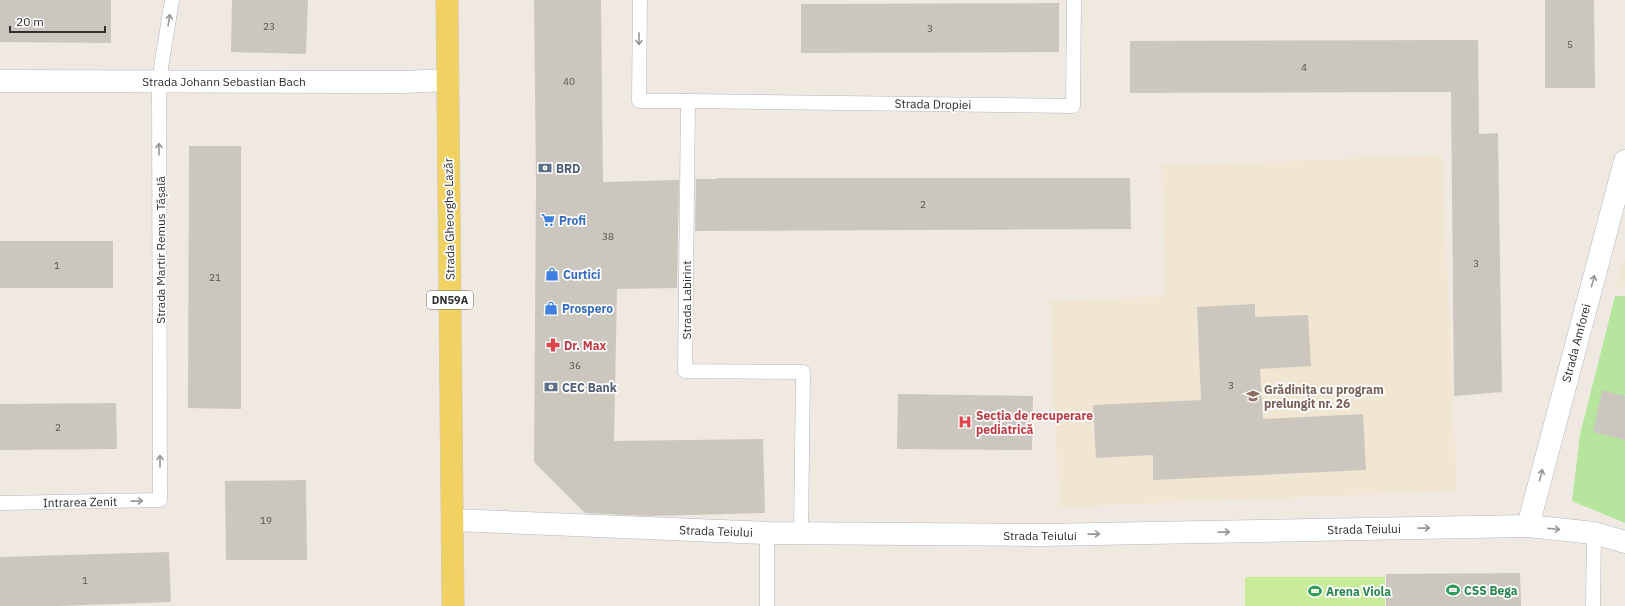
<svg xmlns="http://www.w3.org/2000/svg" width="1625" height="606" viewBox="0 0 1625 606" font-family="'IBM Plex Sans',sans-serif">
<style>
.education{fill:#f0e6d1}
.green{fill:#b6e59e}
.pitch{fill:#c9ec9a}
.building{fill:#cbc7bf}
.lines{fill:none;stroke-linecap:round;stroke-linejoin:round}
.service-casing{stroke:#b4b7c1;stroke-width:15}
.minor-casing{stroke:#b4b7c1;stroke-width:23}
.primary-casing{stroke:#c9c9c9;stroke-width:23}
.service{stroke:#fff;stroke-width:14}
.minor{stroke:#fff;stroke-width:22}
.primary{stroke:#f2d163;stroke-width:22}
.oneway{stroke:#969696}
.labels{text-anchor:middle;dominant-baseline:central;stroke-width:3.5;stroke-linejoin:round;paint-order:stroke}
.number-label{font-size:10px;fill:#555452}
.shield{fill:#fff;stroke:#6d6d6d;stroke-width:1}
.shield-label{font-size:11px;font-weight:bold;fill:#2e2e2e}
.street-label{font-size:12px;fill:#2e2e2e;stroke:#fff}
.service-label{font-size:12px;font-weight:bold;fill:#4e5e75;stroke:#fff;text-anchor:start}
.shop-label{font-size:12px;font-weight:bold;fill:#366cbe;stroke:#fff;text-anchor:start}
.health-label{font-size:12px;font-weight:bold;fill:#be3a42;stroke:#fff;text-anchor:start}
.education-label{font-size:12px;font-weight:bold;fill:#785e54;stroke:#fff;text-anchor:start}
.leisure-label{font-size:12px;font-weight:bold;fill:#27864d;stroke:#fff;text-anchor:start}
</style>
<rect width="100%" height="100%" fill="#efe9e1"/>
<!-- education -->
<g class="education">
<polygon points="1442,155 1457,491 1059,507 1050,301 1166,296 1161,166"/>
<polygon points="1625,258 1625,287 1616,287"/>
</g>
<!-- green -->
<polygon class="green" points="1615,296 1625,296 1625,523 1572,501 1580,435"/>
<!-- pitch -->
<rect class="pitch" x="1245" y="577" width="140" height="29"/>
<!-- building -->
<g class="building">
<polygon points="0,0 111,0 111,43 0,42"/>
<polygon points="232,0 308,0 306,54 231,52"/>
<polygon points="534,0 601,0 603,182 679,180 677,288 617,289 614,441 763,439 765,513 650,516 585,513 534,462 536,184"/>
<polygon points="1545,0 1594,0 1595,88 1545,88"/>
<polygon points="1059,3 1059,52 801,53 801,4"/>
<polygon points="1478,40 1479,134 1498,133 1502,392 1454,396 1451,92 1130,93 1130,41"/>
<polygon points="189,146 241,146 241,409 188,408"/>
<polygon points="717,178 1130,178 1131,229 695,231 696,179 717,179"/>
<rect x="0" y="241" width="113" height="47"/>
<polygon points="1255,304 1255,317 1308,315 1311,366 1260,369 1263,419 1363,414 1366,470 1153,480 1153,455 1096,458 1093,405 1201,400 1197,307"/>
<polygon points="1602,390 1625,396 1625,440 1593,432"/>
<polygon points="898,394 1033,396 1032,450 897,449"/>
<polygon points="116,403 117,449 0,450 0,404"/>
<polygon points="306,480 307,560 226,560 225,481"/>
<polygon points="169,552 171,602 58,606 0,606 0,557"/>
<polygon points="1520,573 1521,606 1386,606 1386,574"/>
</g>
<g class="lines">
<!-- service casing -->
<g class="service-casing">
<g id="service">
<polyline points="640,0 639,101 688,101 685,371 803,372 801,533"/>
<polyline points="688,101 1073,106 1074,0"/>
<polyline points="0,503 160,500 159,80 172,0"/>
<polyline points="767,533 767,606"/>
<polyline points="1593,606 1594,533"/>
</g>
</g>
<!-- minor casing -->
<g class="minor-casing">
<g id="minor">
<polyline points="0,81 404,82 448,80"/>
<polyline points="453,520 767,533 1041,535 1528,526 1594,533 1625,542"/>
<polyline points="1528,526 1625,161"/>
</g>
</g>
<!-- primary casing -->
<g class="primary-casing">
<polyline id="primary" points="447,0 453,606"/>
</g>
<!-- service -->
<use href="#service" class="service"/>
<!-- minor -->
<use href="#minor" class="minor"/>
<!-- primary -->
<use href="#primary" class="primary"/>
</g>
<!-- one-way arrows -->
<defs><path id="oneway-shaft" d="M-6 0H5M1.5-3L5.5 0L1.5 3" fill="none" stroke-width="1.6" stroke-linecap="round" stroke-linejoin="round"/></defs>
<g class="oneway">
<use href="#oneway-shaft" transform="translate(169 20) rotate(-81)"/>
<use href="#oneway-shaft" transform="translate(639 39) rotate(91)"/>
<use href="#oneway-shaft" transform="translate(159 149) rotate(-90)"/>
<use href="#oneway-shaft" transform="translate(1593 281) rotate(-75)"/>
<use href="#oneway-shaft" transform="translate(160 461) rotate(-90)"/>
<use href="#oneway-shaft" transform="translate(1541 475) rotate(-75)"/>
<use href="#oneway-shaft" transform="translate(137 501) rotate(-1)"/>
<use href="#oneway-shaft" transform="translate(1424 528) rotate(-1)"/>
<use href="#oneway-shaft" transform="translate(1554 529) rotate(6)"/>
<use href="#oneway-shaft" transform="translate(1224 532) rotate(-1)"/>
<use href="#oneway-shaft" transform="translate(1094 534) rotate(-1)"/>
</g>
<!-- icons -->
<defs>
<g id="bank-bare" transform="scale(1.08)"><path d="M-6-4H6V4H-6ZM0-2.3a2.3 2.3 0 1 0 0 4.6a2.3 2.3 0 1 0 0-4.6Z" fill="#5c6f8a" stroke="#fff" stroke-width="2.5" paint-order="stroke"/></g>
<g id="supermarket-bare" transform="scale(1.08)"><path d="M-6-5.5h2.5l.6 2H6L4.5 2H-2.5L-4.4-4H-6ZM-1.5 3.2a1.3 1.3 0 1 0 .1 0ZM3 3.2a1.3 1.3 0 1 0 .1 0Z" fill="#3f7fe0" stroke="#fff" stroke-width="2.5" paint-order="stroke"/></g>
<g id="shop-bare" transform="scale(1.08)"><path d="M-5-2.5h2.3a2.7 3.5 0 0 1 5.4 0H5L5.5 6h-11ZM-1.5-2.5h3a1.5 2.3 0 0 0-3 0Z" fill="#3f7fe0" stroke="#fff" stroke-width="2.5" paint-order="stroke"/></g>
<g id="pharmacy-bare" transform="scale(1.08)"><path d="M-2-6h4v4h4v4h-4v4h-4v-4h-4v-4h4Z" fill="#e0444e" stroke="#fff" stroke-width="2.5" paint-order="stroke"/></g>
<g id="school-bare" transform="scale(1.08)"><path d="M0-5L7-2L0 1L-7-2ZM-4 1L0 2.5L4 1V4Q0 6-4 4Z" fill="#8d6e63" stroke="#fff" stroke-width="2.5" paint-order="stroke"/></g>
<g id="hospital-bare" transform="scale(1.08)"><path d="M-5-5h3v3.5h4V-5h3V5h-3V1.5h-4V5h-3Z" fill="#e0444e" stroke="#fff" stroke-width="2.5" paint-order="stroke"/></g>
<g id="stadium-bare" transform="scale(1.08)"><path d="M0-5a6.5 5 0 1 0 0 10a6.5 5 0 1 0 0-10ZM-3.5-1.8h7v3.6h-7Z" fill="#2e9e5b" stroke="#fff" stroke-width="2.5" paint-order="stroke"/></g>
</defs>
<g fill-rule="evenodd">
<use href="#bank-bare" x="545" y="168"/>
<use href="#supermarket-bare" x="548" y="220"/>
<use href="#shop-bare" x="552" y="274"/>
<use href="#shop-bare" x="551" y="308"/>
<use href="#pharmacy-bare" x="553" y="345"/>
<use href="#bank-bare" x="551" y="387"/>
<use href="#school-bare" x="1253" y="396"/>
<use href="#hospital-bare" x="965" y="422"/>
<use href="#stadium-bare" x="1453" y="590"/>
<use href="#stadium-bare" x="1315" y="591"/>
</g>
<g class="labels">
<!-- number labels -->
<g class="number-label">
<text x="269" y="26">23</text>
<text x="930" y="28">3</text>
<text x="1570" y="44">5</text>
<text x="1304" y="67">4</text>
<text x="569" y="81">40</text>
<text x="923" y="204">2</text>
<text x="608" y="236">38</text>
<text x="1476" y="263">3</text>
<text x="57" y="265">1</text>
<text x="215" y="277">21</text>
<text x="575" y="365">36</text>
<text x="1231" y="385">3</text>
<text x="58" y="427">2</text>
<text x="266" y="520">19</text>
<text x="85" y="580">1</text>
</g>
<!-- shield labels -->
<rect class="shield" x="427" y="291" width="46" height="18" rx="3"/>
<g class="shield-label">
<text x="450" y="300">DN59A</text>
</g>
<!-- street labels -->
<g class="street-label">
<text x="224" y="81">Strada Johann Sebastian Bach</text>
<text transform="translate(933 104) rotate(1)">Strada Dropiei</text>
<text transform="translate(449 219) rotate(-91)">Strada Gheorghe Lazăr</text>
<text transform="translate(160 250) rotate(-90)">Strada Martir Remus Tășală</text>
<text transform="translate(686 300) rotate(-90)">Strada Labirint</text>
<text transform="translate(1576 343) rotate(-75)">Strada Amforei</text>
<text transform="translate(80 502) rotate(-1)">Intrarea Zenit</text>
<text transform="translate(1364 529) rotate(-1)">Strada Teiului</text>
<text transform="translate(716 531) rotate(2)">Strada Teiului</text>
<text x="1040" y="535">Strada Teiului</text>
</g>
<!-- service labels -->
<g class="service-label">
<text x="556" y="168">BRD</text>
<text x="562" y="387">CEC Bank</text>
</g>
<!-- shop labels -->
<g class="shop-label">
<text x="559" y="220">Profi</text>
<text x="563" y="274">Curtici</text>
<text x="562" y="308">Prospero</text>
</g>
<!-- health labels -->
<g class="health-label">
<text x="564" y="345">Dr. Max</text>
<text x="976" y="415">Secția de recuperare<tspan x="976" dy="14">pediatrică</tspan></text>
</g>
<!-- education labels -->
<g class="education-label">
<text x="1264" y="389">Grădinița cu program<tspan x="1264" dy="14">prelungit nr. 26</tspan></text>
</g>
<!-- leisure labels -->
<g class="leisure-label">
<text x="1464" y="590">CSS Bega</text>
<text x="1326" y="591">Arena Viola</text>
</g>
</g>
<!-- scale -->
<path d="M10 26v6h95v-6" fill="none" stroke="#2e2e2e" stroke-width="2"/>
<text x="16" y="26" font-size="12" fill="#2e2e2e" stroke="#ffffff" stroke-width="3" paint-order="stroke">20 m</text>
</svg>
